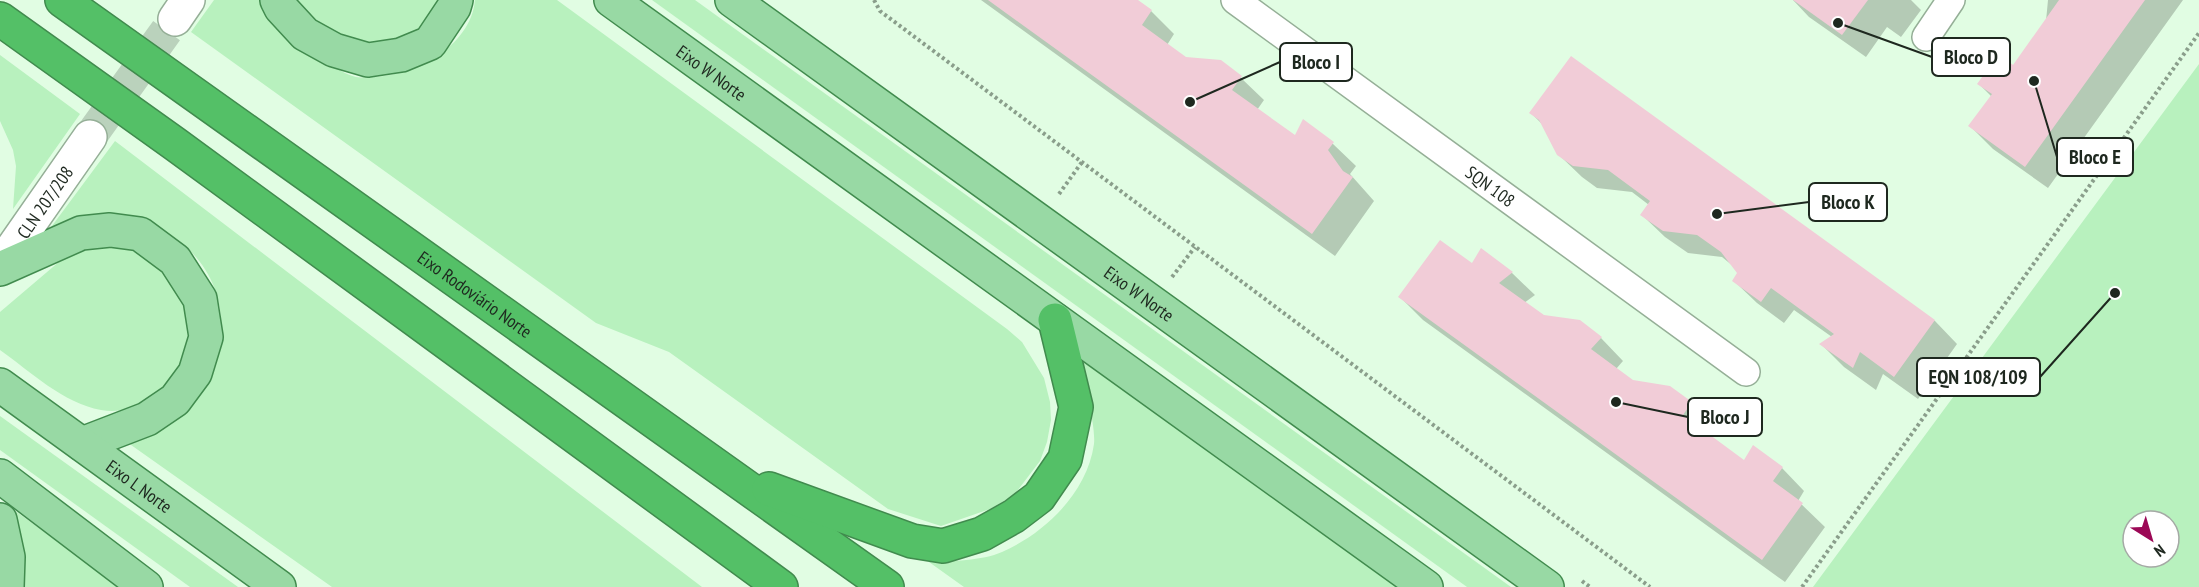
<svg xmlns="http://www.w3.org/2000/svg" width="2199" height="587" viewBox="0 0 2199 587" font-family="'PT Sans Narrow',sans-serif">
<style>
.green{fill:#b8f1be;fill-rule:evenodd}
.shadow{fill:#0003}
.building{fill:#f1ccd7}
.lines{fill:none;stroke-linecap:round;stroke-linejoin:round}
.secondary-tunnel{stroke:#bad2bc;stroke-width:33;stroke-dasharray:33 16;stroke-linecap:butt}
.street-casing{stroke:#95af97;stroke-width:30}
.secondary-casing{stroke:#95af97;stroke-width:36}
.primary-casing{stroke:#418b4e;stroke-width:36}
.highway-casing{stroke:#418b4e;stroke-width:36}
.path{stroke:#8a9e8b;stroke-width:4;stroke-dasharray:3 3;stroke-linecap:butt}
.street{stroke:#fff;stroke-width:27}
.secondary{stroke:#fff;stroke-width:33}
.primary{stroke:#98d9a4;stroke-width:33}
.highway{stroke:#54c067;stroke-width:33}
.labels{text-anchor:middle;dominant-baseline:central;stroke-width:6;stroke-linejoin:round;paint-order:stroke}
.street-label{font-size:18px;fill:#1e281f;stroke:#fff}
.leader{fill:none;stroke:#1e281f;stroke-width:2}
.callout-dot{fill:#1e281f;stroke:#fff;stroke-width:2}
.callout{fill:#fff;stroke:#1e281f;stroke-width:2}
.callout-label{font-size:20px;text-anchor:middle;font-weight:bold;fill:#1e281f}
</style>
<rect width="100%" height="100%" fill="#e1fde3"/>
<!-- green -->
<g class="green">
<path d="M214,0H267C289,23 326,70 356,77C360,78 366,77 370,77C412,77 471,47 475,0H557L1007,329L1022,342L1044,378L1050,402L1051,420L1047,442L1040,461L1014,495L990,509L941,526L888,509L669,352L596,323L191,32Z"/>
<polygon points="294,0 443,0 414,36 381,48 331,41"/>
<polygon points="652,0 695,0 1511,587 1467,587"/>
<polygon points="0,55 80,114 13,209 16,166 13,150 0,121"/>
<path d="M2199,64V587H1813ZM2133,521H2169V557H2133Z"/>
<path d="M115,141L702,587H332L124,440L209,380C234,325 221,264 166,233C160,229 153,224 146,222C137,218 62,232 46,234Z"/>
<path d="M100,244C111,246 136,246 145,251C151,255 178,279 181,285C184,292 192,337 191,343C183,382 143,417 101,410C63,403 31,372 0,350V312L60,261L82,248Z"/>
<path d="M1078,358L1398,587H964L929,562C951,561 982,561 1002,552C1045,533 1087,493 1094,444C1096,424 1083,380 1078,358Z"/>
<polygon points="0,416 238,587 190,587 0,450"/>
<path d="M7,505L121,587H21C29,557 20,532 7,505Z"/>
</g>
<!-- shadow -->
<g class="shadow">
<polygon points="981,0 1136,0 1151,11 1174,34 1167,45 1185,58 1220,61 1241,78 1264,100 1257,110 1295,138 1303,121 1333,144 1356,166 1350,174 1374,201 1335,256"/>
<polygon points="1793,0 1911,0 1921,10 1901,37 1887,27 1866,57 1809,17"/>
<polygon points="2048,0 2183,0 2048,188 1993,149 1970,126 1992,97 1979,84 2013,67 2046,21"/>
<polygon points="1571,58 1935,321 1957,344 1918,399 1883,374 1876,390 1844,367 1822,345 1832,337 1794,310 1784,323 1757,303 1734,281 1739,273 1733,266 1722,257 1688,253 1665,237 1642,215 1649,205 1632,192 1597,188 1582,177 1558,154 1543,125 1531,113"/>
<polygon points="1482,251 1512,273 1535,295 1524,303 1543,317 1601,338 1623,361 1616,369 1633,381 1691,403 1714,426 1707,435 1744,462 1782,468 1804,491 1798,501 1825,527 1785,582 1423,320 1400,297 1472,265"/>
</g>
<!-- building -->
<g class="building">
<polygon points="988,0 1138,0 1152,10 1142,25 1186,57 1221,60 1242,76 1232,90 1295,135 1303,119 1334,142 1328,150 1343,171 1353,177 1312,234"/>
<polygon points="1793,0 1868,0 1842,35"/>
<polygon points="2059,0 2145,0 2025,167 1968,126 1992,94 1977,84 1999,54 2013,65"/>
<polygon points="1571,56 1935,320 1894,377 1860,352 1853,368 1819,344 1834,334 1771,288 1761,302 1732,281 1737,273 1721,252 1697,235 1663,231 1640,215 1650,201 1608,170 1573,166 1557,155 1539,120 1529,113"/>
<polygon points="1440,240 1472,263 1481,248 1513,272 1499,283 1544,315 1580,320 1602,337 1591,349 1633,380 1670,386 1692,402 1683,415 1744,460 1753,445 1783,467 1773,481 1803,503 1762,560 1398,297"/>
</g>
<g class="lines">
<!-- secondary-tunnel -->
<polyline class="secondary-tunnel" points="90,137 175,19"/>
<!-- street casing -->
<g class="street-casing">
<g id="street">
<path id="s1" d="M1235,0L1746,372"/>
<polyline points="1926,37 1951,0"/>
</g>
</g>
<!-- secondary casing -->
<g class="secondary-casing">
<g id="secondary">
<polyline points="175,19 188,0"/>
<path id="s2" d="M0,266L90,137"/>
</g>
</g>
<!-- primary casing -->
<g class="primary-casing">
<g id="primary">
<polyline points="277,0 281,8 305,34 334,50 368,60 401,55 430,43 454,7 456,0"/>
<path id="s3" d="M611,0L1426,587"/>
<path id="s4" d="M732,0L1547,587"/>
<polyline points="0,269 81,233 110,230 140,234 175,260 200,299 206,337 195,373 175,400 147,419 82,444"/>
<path id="s5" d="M0,385L279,587"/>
<polyline points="0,476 146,587"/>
<polyline points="0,520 8,557 7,587"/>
</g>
</g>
<!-- highway casing -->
<g class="highway-casing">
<g id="highway">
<path id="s6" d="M62,0L887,587"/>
<polyline points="0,19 175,144 781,587"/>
<polyline points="769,489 912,541 943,546 982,534 1014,516 1039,497 1065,459 1076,407 1055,320"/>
</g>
</g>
<!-- path -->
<g class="path">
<polyline points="874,0 880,11 1650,587"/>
<polyline points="1059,194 1082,162"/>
<polyline points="1172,277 1195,247"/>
<polyline points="1582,581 1590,587"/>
<polyline points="1802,587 2199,33"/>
</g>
<!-- street -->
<use href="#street" class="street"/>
<!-- secondary -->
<use href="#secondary" class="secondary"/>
<!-- primary -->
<use href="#primary" class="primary"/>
<!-- highway -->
<use href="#highway" class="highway"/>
</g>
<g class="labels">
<!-- street labels -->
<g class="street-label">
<text stroke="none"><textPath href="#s3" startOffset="124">Eixo W Norte</textPath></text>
<text stroke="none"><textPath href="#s1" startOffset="316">SQN 108</textPath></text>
<text stroke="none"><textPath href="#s2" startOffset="78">CLN 207/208</textPath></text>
<text stroke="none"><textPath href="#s4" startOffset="502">Eixo W Norte</textPath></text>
<text stroke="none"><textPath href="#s6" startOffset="507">Eixo Rodoviário Norte</textPath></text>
<text stroke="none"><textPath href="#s5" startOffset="172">Eixo L Norte</textPath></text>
</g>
</g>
<!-- callouts -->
<path class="leader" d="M1838 23L1932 57M1190 102L1280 62M2034 81L2057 157M1717 214L1809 202M2115 293L2040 377M1616 402L1688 417"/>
<g class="callout-dot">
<circle cx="1838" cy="23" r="6"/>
<circle cx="1190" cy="102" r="6"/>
<circle cx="2034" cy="81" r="6"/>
<circle cx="1717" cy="214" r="6"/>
<circle cx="2115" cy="293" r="6"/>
<circle cx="1616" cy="402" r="6"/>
</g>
<g class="callout">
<rect x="1932" y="38" width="78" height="38" rx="6"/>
<rect x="1280" y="43" width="72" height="38" rx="6"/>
<rect x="2057" y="138" width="76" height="38" rx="6"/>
<rect x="1809" y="183" width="78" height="38" rx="6"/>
<rect x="1917" y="358" width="123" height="38" rx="6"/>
<rect x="1688" y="398" width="74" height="38" rx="6"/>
</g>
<g class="callout-label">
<text x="1971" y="64">Bloco D</text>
<text x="1316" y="69">Bloco I</text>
<text x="2095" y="164">Bloco E</text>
<text x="1848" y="209">Bloco K</text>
<text x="1978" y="384">EQN 108/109</text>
<text x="1725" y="424">Bloco J</text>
</g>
<!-- north arrow -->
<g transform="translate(2151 539) rotate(143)"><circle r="28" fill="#ffffff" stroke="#a5a9a5" stroke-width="1.5"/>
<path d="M0-4.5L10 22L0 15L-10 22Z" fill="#9c0856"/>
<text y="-9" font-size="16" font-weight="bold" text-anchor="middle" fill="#1e281f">N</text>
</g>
</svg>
